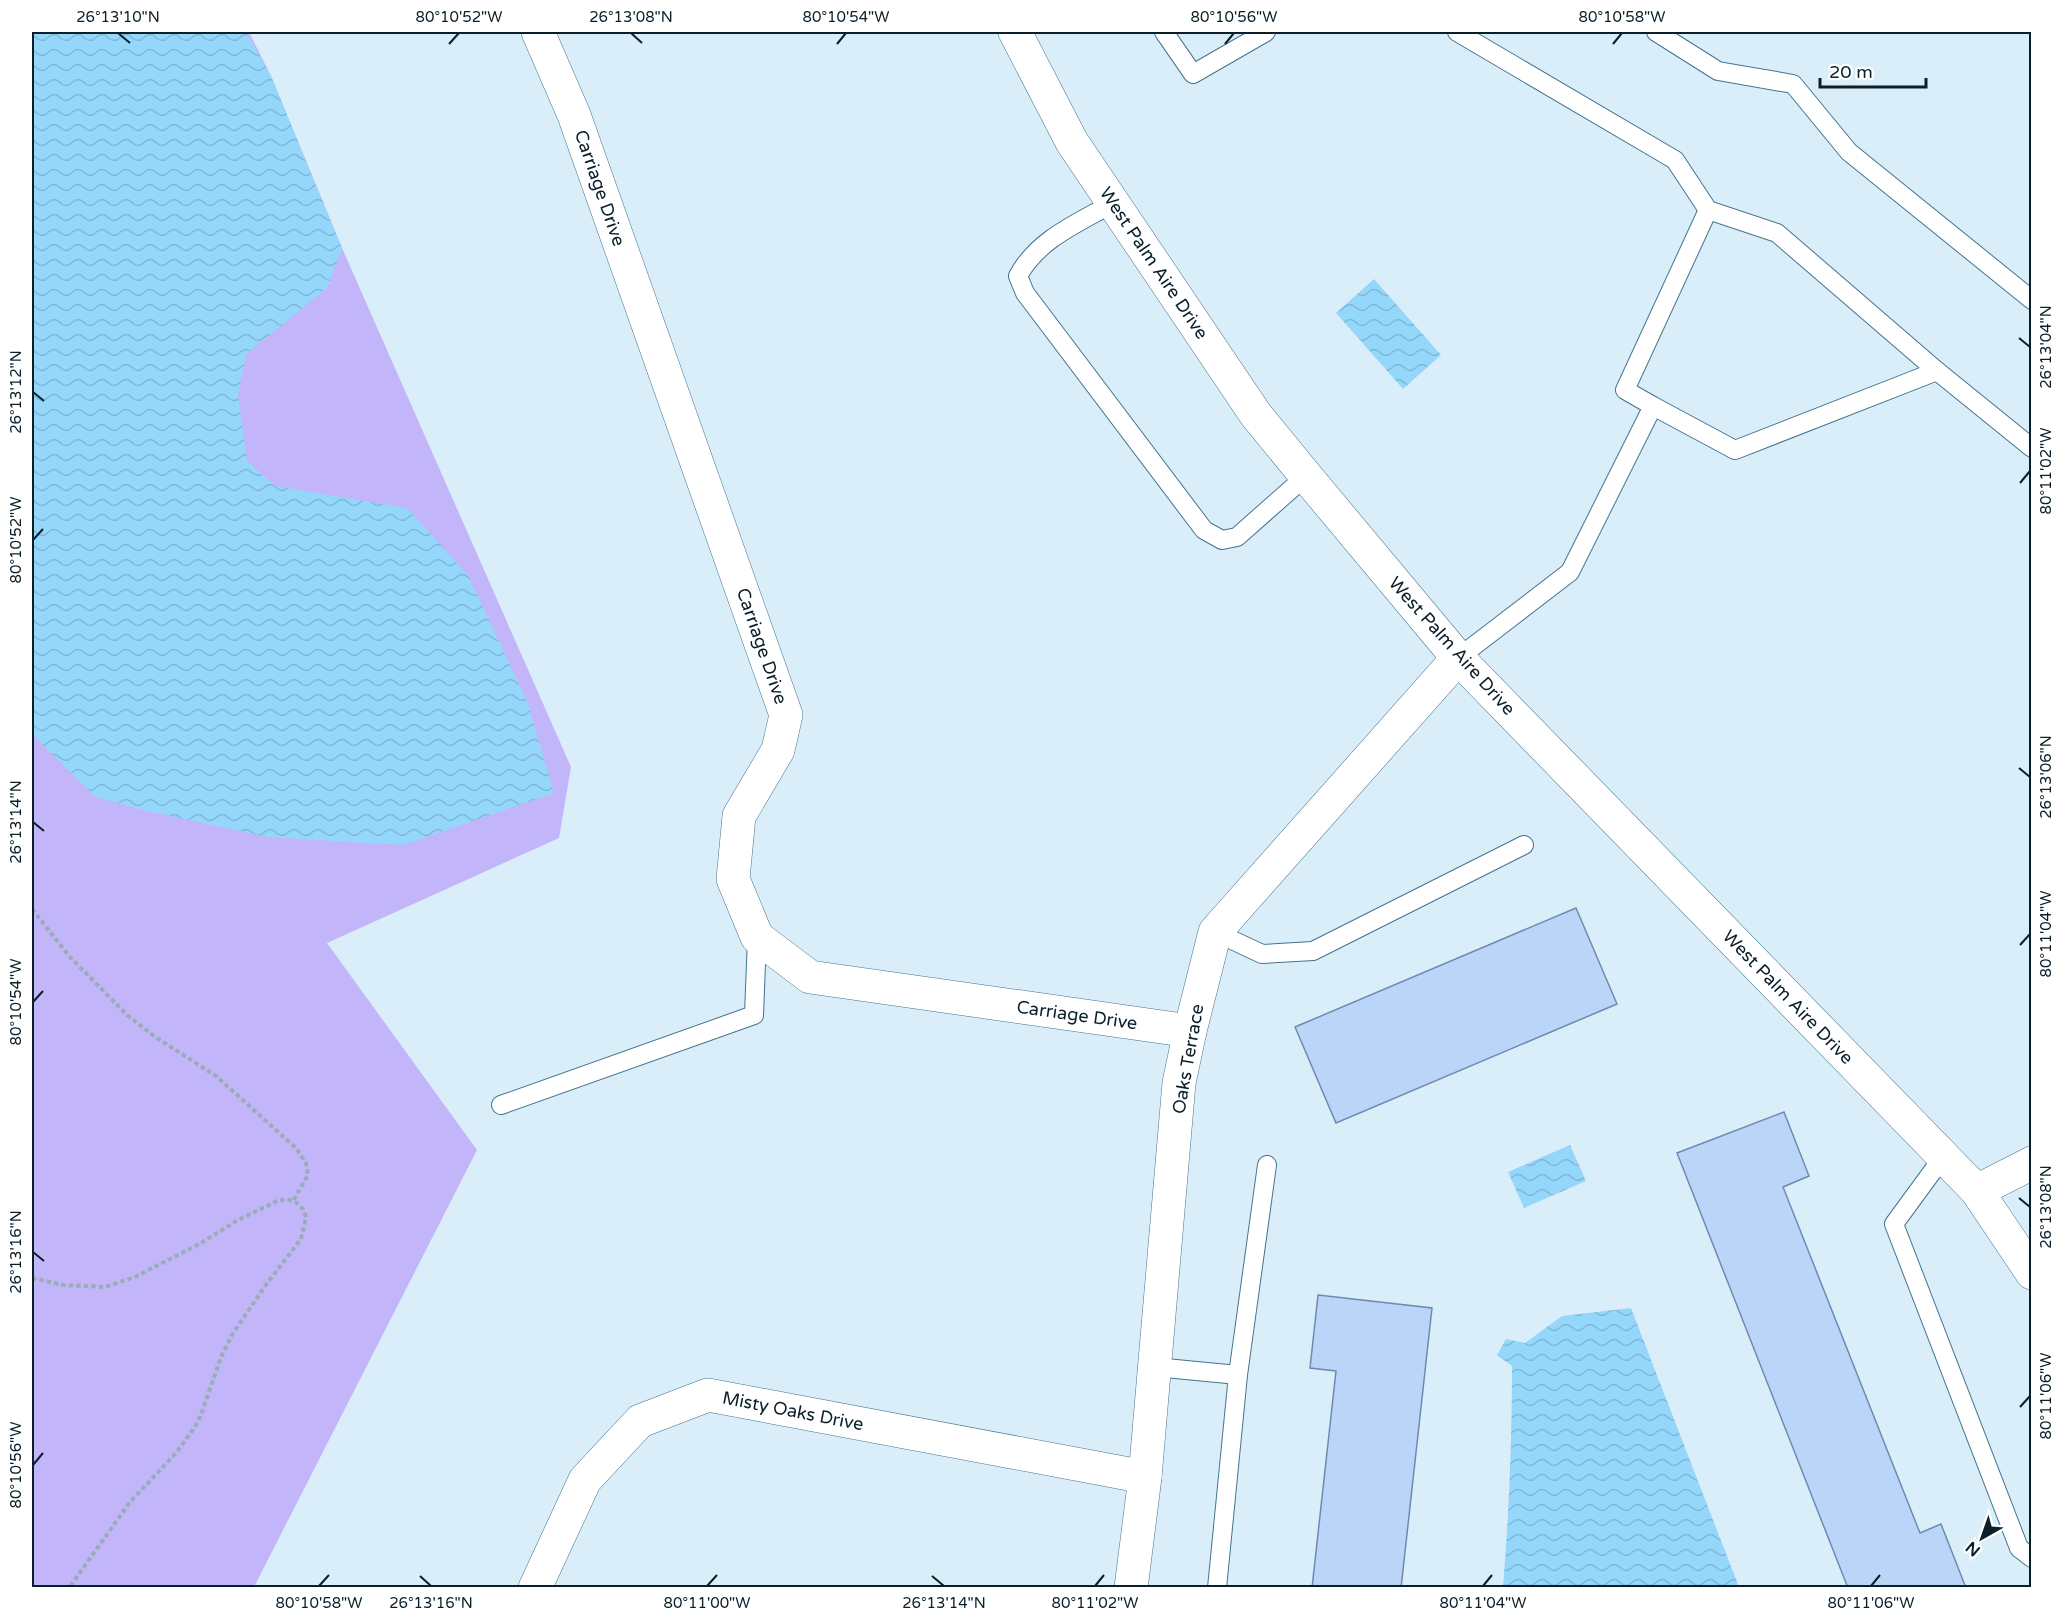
<svg xmlns="http://www.w3.org/2000/svg" width="2063" height="1619" viewBox="0 0 2063 1619" font-family="'Varela Round',sans-serif">
<style>
.grass{fill:#c3b5fa}
.water{fill:url(#water-waves)}
.building{fill:#bad5f8;stroke:#6c8bb0;stroke-width:1.5}
.lines{fill:none;stroke-linecap:round;stroke-linejoin:round}
.service-casing{stroke:#43748f;stroke-width:20}
.minor-casing{stroke:#43748f;stroke-width:34}
.path{stroke:#99adb9;stroke-width:4;stroke-dasharray:4.5 3;stroke-linecap:butt}
.service{stroke:#fff;stroke-width:18}
.minor{stroke:#fff;stroke-width:33}
.ticks{fill:none;stroke:#0a1f29;stroke-width:2}
.labels{text-anchor:middle;dominant-baseline:central;stroke-width:4.5;stroke-linejoin:round;paint-order:stroke}
.street-label{font-size:18px;fill:#0a1f29;stroke:#fff}
.neatline{fill:none;stroke:#0a1f29;stroke-width:2}
.ticks-label{font-size:15px;text-anchor:middle;fill:#0a1f29}
</style>
<defs>
<pattern id="water-waves" width="16" height="10" patternUnits="userSpaceOnUse" patternTransform="scale(1.5)"><rect width="16" height="10" fill="#95d7fb"/><path d="M0 5q4-4 8 0t8 0" fill="none" stroke="#7fb8d7"/></pattern>
</defs>
<rect width="100%" height="100%" fill="#daeefa"/>
<!-- grass -->
<polygon class="grass" points="32,32 249,32 271,76 342,248 571,767 559,838 327,943 477,1150 254,1587 32,1588"/>
<!-- water -->
<g class="water">
<polygon points="32,32 246,32 271,76 342,248 327,288 246,354 238,394 247,461 275,486 407,508 468,575 528,704 554,793 403,845 267,837 147,811 95,797 32,734"/>
<polygon points="1374,279 1441,355 1403,389 1336,313"/>
<polygon points="1570,1145 1586,1181 1524,1208 1508,1172"/>
<path d="M1631,1308L1739,1587H1503C1509,1514 1512,1440 1512,1366L1497,1355L1506,1339L1525,1343L1562,1316Z"/>
</g>
<!-- building -->
<g class="building">
<polygon points="1576,908 1617,1004 1336,1123 1295,1027"/>
<polygon points="1784,1112 1809,1176 1783,1187 1920,1533 1941,1524 1966,1588 1848,1588 1677,1153"/>
<polygon points="1318,1295 1432,1308 1401,1588 1312,1588 1336,1371 1310,1368"/>
</g>
<g class="lines">
<!-- service casing -->
<g class="service-casing">
<g id="service">
<polyline points="1164,32 1193,74 1266,32"/>
<polyline points="1457,32 1675,160 1708,210 1777,233 1937,371"/>
<polyline points="1656,32 1718,71 1793,84 1849,152 2032,300"/>
<path d="M1113,203C1078,223 1038,239 1018,276L1025,293L1204,530L1222,540L1237,537L1306,476"/>
<polyline points="1653,406 1625,390 1708,210"/>
<polyline points="1458,658 1570,572 1653,406 1735,450 1937,371 2032,448"/>
<polyline points="1215,932 1262,954 1313,951 1524,845"/>
<polyline points="501,1105 754,1015 757,937"/>
<polyline points="1943,1157 1894,1224 2019,1548 2032,1558"/>
<polyline points="1155,1367 1238,1375 1217,1588"/>
<polyline points="1238,1375 1267,1165"/>
</g>
</g>
<!-- minor casing -->
<g class="minor-casing">
<g id="minor">
<polyline points="538,32 574,115 786,715 778,750 739,816 733,879 757,937 810,977 1190,1031"/>
<polyline points="1015,32 1072,142 1256,415 1306,476 1458,658 1977,1191 2032,1273"/>
<polyline points="1977,1191 2032,1163"/>
<polyline points="535,1588 585,1480 640,1421 708,1395 1145,1477"/>
<polyline points="1131,1588 1145,1477 1179,1083 1190,1031 1215,932 1458,658"/>
</g>
</g>
<!-- path -->
<g class="path">
<polyline points="32,909 69,956 127,1015 154,1036 216,1076 296,1148 306,1163 308,1175 293,1201"/>
<polyline points="32,1278 63,1285 105,1287 135,1277 201,1243 238,1220 279,1200 290,1200 297,1203 303,1209 306,1217 301,1239 265,1286 232,1335 221,1357 201,1415 195,1427 176,1453 130,1502 69,1588"/>
</g>
<!-- service -->
<use href="#service" class="service"/>
<!-- minor -->
<use href="#minor" class="minor"/>
</g>
<!-- ticks -->
<path class="ticks" d="M118,33L130,43M631,33L642,43M449,44L459,33M837,44L846,33M1225,44L1234,33M1613,44L1622,33M2019,338L2030,347M33,392L44,401M2020,483L2030,471M33,540L43,529M2019,768L2030,777M33,822L44,831M2020,945L2030,934M33,1002L43,991M2019,1198L2030,1207M33,1252L44,1261M2020,1407L2030,1396M33,1465L43,1453M420,1576L431,1586M932,1576L944,1586M319,1586L329,1575M707,1586L717,1575M1095,1586L1104,1575M1483,1586L1492,1575M1871,1586L1880,1575"/>
<g class="labels">
<!-- street labels -->
<g class="street-label">
<text transform="translate(600 188) rotate(71)">Carriage Drive</text>
<text transform="translate(1154 263) rotate(56)">West Palm Aire Drive</text>
<text transform="translate(762 646) rotate(71)">Carriage Drive</text>
<text transform="translate(1452 646) rotate(48)">West Palm Aire Drive</text>
<text transform="translate(1788 997) rotate(46)">West Palm Aire Drive</text>
<text transform="translate(1077 1015) rotate(8)">Carriage Drive</text>
<text transform="translate(1188 1059) rotate(-80)">Oaks Terrace</text>
<text transform="translate(793 1411) rotate(11)">Misty Oaks Drive</text>
</g>
</g>
<!-- border -->
<rect width="2063" height="1619" fill="none" stroke="#ffffff" stroke-width="66"/>
<!-- north arrow -->
<g transform="translate(1982 1538) rotate(220)" stroke="#ffffff" stroke-width="4.5" paint-order="stroke">
<path d="M0-4.5L10 22L0 15L-10 22Z" fill="#0a1f29"/>
<text y="-9" font-size="16" font-weight="bold" text-anchor="middle" fill="#0a1f29">N</text>
</g>
<!-- scale -->
<path d="M1820 78v9h106v-9" fill="none" stroke="#0a1f29" stroke-width="3"/>
<text x="1829" y="78" font-size="18" fill="#0a1f29" stroke="#ffffff" stroke-width="4.5" paint-order="stroke">20 m</text>
<rect x="33" y="33" width="1997" height="1553" class="neatline"/>
<g class="ticks-label">
<text x="118" y="22">26°13'10"N</text>
<text x="459" y="22">80°10'52"W</text>
<text x="631" y="22">26°13'08"N</text>
<text x="846" y="22">80°10'54"W</text>
<text x="1234" y="22">80°10'56"W</text>
<text x="1622" y="22">80°10'58"W</text>
<text transform="translate(2046 347) rotate(-90)" y="5">26°13'04"N</text>
<text transform="translate(16 392) rotate(-90)" y="5">26°13'12"N</text>
<text transform="translate(2046 471) rotate(-90)" y="5">80°11'02"W</text>
<text transform="translate(16 540) rotate(-90)" y="5">80°10'52"W</text>
<text transform="translate(2046 777) rotate(-90)" y="5">26°13'06"N</text>
<text transform="translate(16 822) rotate(-90)" y="5">26°13'14"N</text>
<text transform="translate(2046 934) rotate(-90)" y="5">80°11'04"W</text>
<text transform="translate(16 1002) rotate(-90)" y="5">80°10'54"W</text>
<text transform="translate(2046 1207) rotate(-90)" y="5">26°13'08"N</text>
<text transform="translate(16 1252) rotate(-90)" y="5">26°13'16"N</text>
<text transform="translate(2046 1396) rotate(-90)" y="5">80°11'06"W</text>
<text transform="translate(16 1465) rotate(-90)" y="5">80°10'56"W</text>
<text x="319" y="1608">80°10'58"W</text>
<text x="431" y="1608">26°13'16"N</text>
<text x="707" y="1608">80°11'00"W</text>
<text x="944" y="1608">26°13'14"N</text>
<text x="1095" y="1608">80°11'02"W</text>
<text x="1483" y="1608">80°11'04"W</text>
<text x="1871" y="1608">80°11'06"W</text>
</g>
</svg>
